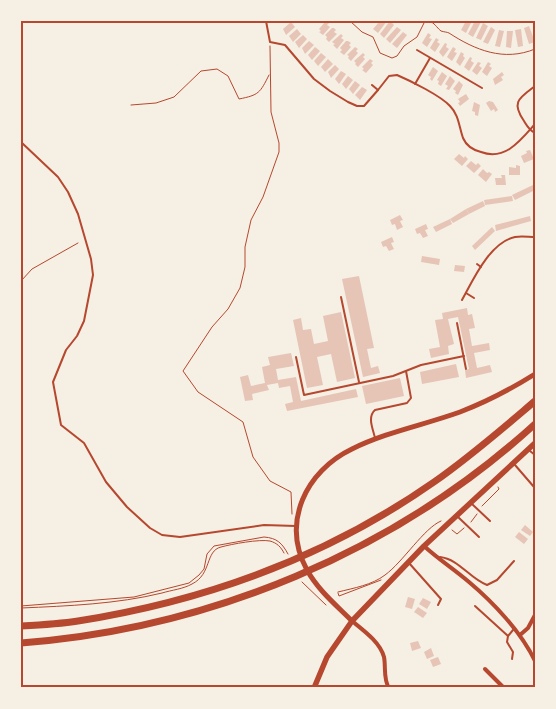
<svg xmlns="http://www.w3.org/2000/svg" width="556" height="709" viewBox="0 0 556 709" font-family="'Fira Sans',sans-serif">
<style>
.building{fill:#e6c5b7}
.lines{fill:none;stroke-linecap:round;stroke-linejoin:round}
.path{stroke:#b5482f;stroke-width:1}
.service{stroke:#b5482f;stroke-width:2}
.minor{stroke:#b5482f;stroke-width:4}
.tertiary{stroke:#b5482f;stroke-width:5}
.secondary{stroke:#b5482f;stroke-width:5.5}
.motorway{stroke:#b5482f;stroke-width:7}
.neatline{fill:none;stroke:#b5482f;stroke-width:2}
</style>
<rect width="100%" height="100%" fill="#f6efe4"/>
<!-- building -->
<g class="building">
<polygon points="327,21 329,23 327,25 330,27 323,35 319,32 321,31 319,29 325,22"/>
<polygon points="380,21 387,21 378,33 373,29"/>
<polygon points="390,21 394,25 384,38 380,34"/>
<polygon points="466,21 472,21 466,33 461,30"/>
<polygon points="475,21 481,22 473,37 468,34"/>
<polygon points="291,22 295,27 286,35 283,29"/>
<polygon points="483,23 488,26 481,40 476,38"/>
<polygon points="529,26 535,42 529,44 524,28"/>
<polygon points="397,27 401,30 390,43 386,39"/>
<polygon points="491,27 495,30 488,44 483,42"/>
<polygon points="332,28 334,28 336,30 334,32 337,34 329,42 326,39 327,37 325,35"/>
<polygon points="297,29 301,34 293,42 289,36"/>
<polygon points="521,29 523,46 518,47 515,30"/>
<polygon points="499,30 504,31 500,47 495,46"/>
<polygon points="507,31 513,31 511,48 506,47"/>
<polygon points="403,32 407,35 397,48 392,44"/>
<polygon points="428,33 431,35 429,38 432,39 427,47 422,43"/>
<polygon points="341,34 343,36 341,38 344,40 337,49 333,45 335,44 332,42"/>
<polygon points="303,35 307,39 299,48 295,42"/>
<polygon points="436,38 439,40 437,42 440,44 435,52 430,48"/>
<polygon points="309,41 314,45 305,54 302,48"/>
<polygon points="346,41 348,41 351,43 349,45 351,47 344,55 340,52 342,50 340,48"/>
<polygon points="445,43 447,44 446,47 449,49 443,57 439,52"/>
<polygon points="315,47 320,51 312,60 308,55"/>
<polygon points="355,47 358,49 356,51 358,53 351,61 348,58 349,56 347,55"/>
<polygon points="453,47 456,49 454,52 457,53 452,61 447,57"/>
<polygon points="461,52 464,54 463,56 465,58 460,66 456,62"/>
<polygon points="321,53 326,57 318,66 314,61"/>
<polygon points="363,53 365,55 363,57 365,59 358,67 355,64 356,63 354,61"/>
<polygon points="470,57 472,58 471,61 474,63 469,71 464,67"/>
<polygon points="328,59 333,64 325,72 321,67"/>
<polygon points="370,59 373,61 371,63 373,65 366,73 362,70 364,69 362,67"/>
<polygon points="478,62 481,63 479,66 482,68 477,75 472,71"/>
<polygon points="488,62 491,64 489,66 492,68 487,76 482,72"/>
<polygon points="335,65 339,69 331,78 328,72"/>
<polygon points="433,67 438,71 432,81 430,79 431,77 428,75"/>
<polygon points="341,71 346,74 339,84 335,79"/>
<polygon points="442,72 447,76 441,86 438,84 439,81 437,80"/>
<polygon points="502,72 504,75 501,77 503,80 495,85 493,79"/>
<polygon points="348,76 353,80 346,89 342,84"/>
<polygon points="450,76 455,81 449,90 446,89 448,86 445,84"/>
<polygon points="355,81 360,85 353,94 349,89"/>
<polygon points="459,81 463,85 458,95 455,93 456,91 453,89"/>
<polygon points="362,87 367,90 360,100 355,95"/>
<polygon points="466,94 469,99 460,106 458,103 460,102 458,99"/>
<polygon points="489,101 493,102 498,110 495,112 494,109 491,111 486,103"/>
<polygon points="474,102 480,105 478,116 475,115 475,112 472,111"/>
<polygon points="530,150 534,159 524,163 521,156 527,153 526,151"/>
<polygon points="459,154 464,158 465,156 468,159 462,166 454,159"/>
<polygon points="471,161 476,165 478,163 481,166 474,173 466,166"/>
<polygon points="516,165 520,166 520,175 509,175 509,167 516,168"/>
<polygon points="483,169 487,173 489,172 492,174 486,182 478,175"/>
<polygon points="501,175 505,175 506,185 496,185 495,178 502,178"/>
<polygon points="535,184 535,190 515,200 512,195"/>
<polygon points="512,196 513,201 485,205 484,200"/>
<polygon points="483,201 485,206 469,214 466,209"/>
<polygon points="466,209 469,214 453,223 450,219"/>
<polygon points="400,215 403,220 400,221 403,227 397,230 395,224 392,225 390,220"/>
<polygon points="530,216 531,221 496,231 495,225"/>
<polygon points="450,219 452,224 436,232 433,227"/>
<polygon points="426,224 428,229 425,230 428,236 423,238 420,233 417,234 415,229"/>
<polygon points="492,227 495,231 475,250 472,246"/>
<polygon points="392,237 394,242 391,243 394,249 389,251 386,246 383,247 381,242"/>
<polygon points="422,256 440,259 439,265 421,262"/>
<polygon points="455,265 465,266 464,272 454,271"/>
<polygon points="359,276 374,348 367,349 371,368 378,366 380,373 363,377 342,279"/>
<polygon points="467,308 468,315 472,314 475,328 469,329 472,346 489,343 490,350 474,353 477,368 490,365 492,372 466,378 465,370 469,369 458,317 448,319 454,344 448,346 449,354 431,358 429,349 440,347 435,320 443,319 442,313"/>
<polygon points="341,312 355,378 337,382 331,354 317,357 323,385 307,388 293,320 301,318 303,330 311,329 314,344 328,341 323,316"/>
<polygon points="291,353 294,366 276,369 278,380 296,377 301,401 356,389 358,397 287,411 285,404 293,402 290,386 279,388 278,383 267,385 269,390 252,394 253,400 245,401 240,377 248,375 251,386 265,383 262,367 270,365 268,357"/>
<polygon points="456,364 459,377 422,384 420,372"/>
<polygon points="400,378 404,396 366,404 362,386"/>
<polygon points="525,525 533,532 530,536 521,530"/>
<polygon points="519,532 528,539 524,544 515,537"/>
<polygon points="408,597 415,599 412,609 405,607"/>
<polygon points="423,598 431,602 427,609 419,604"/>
<polygon points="418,607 427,613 423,618 414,612"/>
<polygon points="418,641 421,648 412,651 410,643"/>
<polygon points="431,648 434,656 427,659 424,652"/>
<polygon points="438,657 441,664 433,667 430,660"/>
</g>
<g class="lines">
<!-- path -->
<g class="path">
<polyline points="350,21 362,32 373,37 380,53 392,58 397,56 404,46 417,37 425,21"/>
<path d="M429,21C435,23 436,27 441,31C444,32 447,32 449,33C475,50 504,62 535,49"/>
<polyline points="270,46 271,112 279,143 279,152 263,197 251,220 245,247 245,267 240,288 228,309 212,327 183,371 198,392 243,422 253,457 270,481 291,492 292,514"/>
<path d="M131,105L156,103L174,97L201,71L217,69L228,76L239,99C259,95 260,93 269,75"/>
<polyline points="21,281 32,269 78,243"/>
<polyline points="482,506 499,489 498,487"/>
<polyline points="471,522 477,514"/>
<polyline points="452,530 457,534 464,528"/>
<polyline points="302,582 326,605"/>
<path d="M338,592C354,588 372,585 385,575C403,562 424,528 441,521"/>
<polyline points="338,593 339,596 381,580"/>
<path d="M21,606L134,597L189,583L199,575L204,569L207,554L214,546L264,537C277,538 282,543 288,554"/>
<path d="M21,608C68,606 117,604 162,593C172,590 183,589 192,584C212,574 205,551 221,547C232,544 259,539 270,541C277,543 281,547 284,553"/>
</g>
<!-- service -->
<g class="service">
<polyline points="266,21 270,42 285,45 314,79 330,91 348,102 357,106 364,106 378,90"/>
<polyline points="417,50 482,88"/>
<polyline points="415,84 430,58"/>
<path d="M372,85L378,90L389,76L397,75C411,81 441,96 450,106C459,115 459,127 463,138C466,145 473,150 481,152C505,161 520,141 535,124"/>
<path d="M535,86C519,98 511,102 524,121C527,126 529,130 535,133"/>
<polyline points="21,142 58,177 68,192 78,214 91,259 93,275 84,321 77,336 66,350 53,382 61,425 84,443 106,482 127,507 150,528 162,535 180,537 264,525 296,526"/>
<polyline points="477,264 481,267"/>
<polyline points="466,293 474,298"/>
<polyline points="341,297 359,382"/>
<path d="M462,300C473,280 490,242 515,237C521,236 529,237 535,237"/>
<polyline points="457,323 466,369"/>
<polyline points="296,357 304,395 393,376 421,365 464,356"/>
<path d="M375,438C373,429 367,417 375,410L407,403L411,398L406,371"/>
<polyline points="530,451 535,455"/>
<polyline points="515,465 534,487"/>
<polyline points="472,504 490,521"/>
<polyline points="457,516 479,537"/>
<path d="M440,557C459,559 470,579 487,585L497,580L514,561"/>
<polyline points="409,563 441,599 438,605"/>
<polyline points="475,606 508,636"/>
<polyline points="512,659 513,652 507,642 508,636 513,630"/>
</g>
<!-- minor -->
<g class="minor">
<path d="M424,546C438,559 454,569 469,582C494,603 521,632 535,661"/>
<path d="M352,621C363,630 380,642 384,657C386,667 383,679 389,688"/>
<polyline points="520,635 528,628 535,615"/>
<polyline points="485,669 504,688"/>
</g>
<!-- tertiary -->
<path class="tertiary" d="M352,621C336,605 318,590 307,570C281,522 306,471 352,449C386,432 424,425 460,412C486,402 511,389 535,374"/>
<!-- secondary -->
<polyline class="secondary" points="314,688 327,657 352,621 424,546 535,443"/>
<!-- motorway -->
<g class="motorway">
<path d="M21,626C40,625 59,624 78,621C205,601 328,556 434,482C470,457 502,429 535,401"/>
<path d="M21,643C209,629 395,552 535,424"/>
</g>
</g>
<!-- border -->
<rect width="556" height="709" fill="none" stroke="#f6efe4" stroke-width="45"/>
<rect x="22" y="22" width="512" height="664" class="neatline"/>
</svg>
